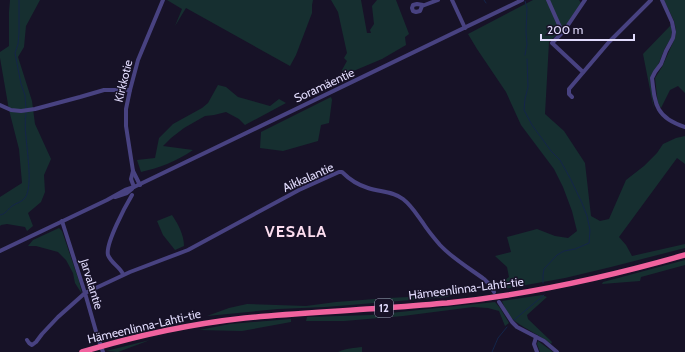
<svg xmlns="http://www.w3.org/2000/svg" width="685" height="352" viewBox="0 0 685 352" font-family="Cabin,sans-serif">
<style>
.green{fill:#162f30}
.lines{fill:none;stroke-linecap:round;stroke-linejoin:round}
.stream{stroke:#142549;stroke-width:1}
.minor{stroke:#484281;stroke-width:4}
.highway{stroke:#f0629e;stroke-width:5.5}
.labels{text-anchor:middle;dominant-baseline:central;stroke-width:3;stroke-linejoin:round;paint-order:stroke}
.shield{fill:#171227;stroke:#a49fbc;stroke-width:1}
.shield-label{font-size:11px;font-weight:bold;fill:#e1dbfc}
.street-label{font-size:12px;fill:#e1dbfc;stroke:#171227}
.district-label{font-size:16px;font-weight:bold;letter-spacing:1px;fill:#fcddef;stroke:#171227}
</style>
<rect width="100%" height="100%" fill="#171227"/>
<!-- green -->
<g class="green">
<polygon points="10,0 40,0 26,26 24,47 18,57 32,101 35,124 51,159 44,175 45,192 41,202 28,213 33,226 27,231 25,227 7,224 1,225 0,226 0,197 22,183 19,149 9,110 0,58 0,52 9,46 9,12"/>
<polygon points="167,0 313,0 312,5 312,13 296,55 290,66 186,8 175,26 182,9"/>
<polygon points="331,0 361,0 367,33 371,33 370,30 374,24 372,6 377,0 396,0 409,34 405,37 406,45 382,59 344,75 342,70 347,61 344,58 347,53 338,12"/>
<polygon points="533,0 579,0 581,3 564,28 549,42 545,114 564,131 585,163 591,216 600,221 609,219 626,180 644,166 657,153 663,144 676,138 685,136 685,164 677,158 619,237 626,245 632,256 685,244 685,248 611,267 565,278 499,290 496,287 509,277 507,267 495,256 511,252 507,237 537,229 555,236 568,238 577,231 572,211 563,187 554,169 521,125 506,92 477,49 468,34"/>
<polygon points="664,0 685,0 685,93 678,86 670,90 661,108 658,103 657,96 655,78 662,67 675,38 676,30 674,21"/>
<polygon points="671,25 672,32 671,38 665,48 658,65 650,78 654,110 643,54"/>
<path d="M218,85L226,87L238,97L270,106L279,99L286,103L245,125L239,119L226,112L214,115L205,116L184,128L171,138L163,146L193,150C177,161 159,168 141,172L137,160L155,158L159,138L173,124L202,108L208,103Z"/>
<polygon points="331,97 332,100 329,123 321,125 318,141 283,151 260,148 261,132"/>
<path d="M172,215C178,224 184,235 184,246L175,250L163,235L157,221Z"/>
<polygon points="59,228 62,231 79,281 82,294 75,283 73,273 66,260 58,252 36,246 28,246 33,240"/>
<polygon points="685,260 685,265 641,277 640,281 602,284 603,282"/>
<polygon points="450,295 448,297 325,307 278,309 207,316 229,308 247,304 306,306 336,302 388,298"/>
<path d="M542,295L547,297L527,315L528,319L552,342L551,344C540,335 527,330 516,322C509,317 505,309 502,301Z"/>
<polygon points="495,302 500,308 509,323 505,326 499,311 488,308 473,307 403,316 344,321 306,321 307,317 371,315"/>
<polygon points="291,319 291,322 242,331 199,330 230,324"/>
<polygon points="150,340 118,352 106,351"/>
<polygon points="538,341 553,352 540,352 537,344"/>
<path d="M362,347V352H338C346,348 354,348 362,347Z"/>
</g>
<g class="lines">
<!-- stream -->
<g class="stream">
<polyline points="19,0 19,33 18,44 15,53 21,84 25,95 26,109"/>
<polyline points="484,0 486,3"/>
<polyline points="525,55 527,44 526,32 527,8 525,1"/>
<polyline points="527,59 528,87 525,99 524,110 532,125 551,151 560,160 570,178 582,203 587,216 590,230 589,243 575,249 564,251 557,255 544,269 543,275 543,283"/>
<path d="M0,215C6,214 7,210 12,206C16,203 22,202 25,198C33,187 27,151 26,137C25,129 25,121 26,113"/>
<polyline points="514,320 544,295"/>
<polyline points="492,352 498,338 507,327"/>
</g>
<!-- minor -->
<g class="minor">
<polyline points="452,0 465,28"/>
<polyline points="548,0 560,27 564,31"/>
<path d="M662,0L672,22L674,32L673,38L666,51L661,64L655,72L652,78C655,105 656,118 685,127"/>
<polyline points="423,5 417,4 413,5 412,8 413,11 416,12 420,11 422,6 438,0"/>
<polyline points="583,72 552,43 564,31 585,0"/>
<polyline points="572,97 569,94 569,89 609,42 651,0"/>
<polyline points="0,105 11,110 21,111 35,109 80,97 104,90 130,90"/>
<polyline points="133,171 131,179 134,187"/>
<polyline points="140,185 133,171 126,126 126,109 130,90 138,60 163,0"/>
<polyline points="115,197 127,193 132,189"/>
<polyline points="62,221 85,293 97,335 103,352"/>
<polyline points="0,251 107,200 125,190 134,187 522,0"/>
<path d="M123,274C120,267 111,263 108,255C105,244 126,205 132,195"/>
<polyline points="499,302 512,322 517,327 544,341 557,352"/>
<polyline points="536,337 534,344 537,352"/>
<path d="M27,340L29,343L32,345L36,342L42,334L58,317L85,293L130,272L188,250L299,190L339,172H342C350,180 358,185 368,188C380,192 393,191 403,199C412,206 417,215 423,223C428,231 434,238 440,245C452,258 469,268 484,279L489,284L494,292"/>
</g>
<!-- highway -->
<path class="highway" d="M82,352C135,336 190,324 245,318C285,314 326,312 367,309C394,308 421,305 447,303C527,295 608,277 685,255"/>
</g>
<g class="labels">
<!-- shield labels -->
<rect class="shield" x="375" y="299" width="18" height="18" rx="3"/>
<g class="shield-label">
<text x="384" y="308">12</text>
</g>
<!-- street labels -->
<g class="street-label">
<text transform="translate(123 81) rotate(-76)">Kirkkotie</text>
<text transform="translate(324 85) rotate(-25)">Soramäentie</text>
<text transform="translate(308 177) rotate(-24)">Aikkalantie</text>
<text transform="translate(92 284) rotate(73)">Jarvalantie</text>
<text transform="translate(466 288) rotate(-7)">Hämeenlinna-Lahti-tie</text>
<text transform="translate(144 326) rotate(-13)">Hämeenlinna-Lahti-tie</text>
</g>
<!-- district labels -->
<g class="district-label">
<text x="296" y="231">VESALA</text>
</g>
</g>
<!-- scale -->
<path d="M541 34v6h93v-6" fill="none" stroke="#e1dbfc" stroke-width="2"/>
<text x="547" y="34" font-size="12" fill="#e1dbfc" stroke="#171227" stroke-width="3" paint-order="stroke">200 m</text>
</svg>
